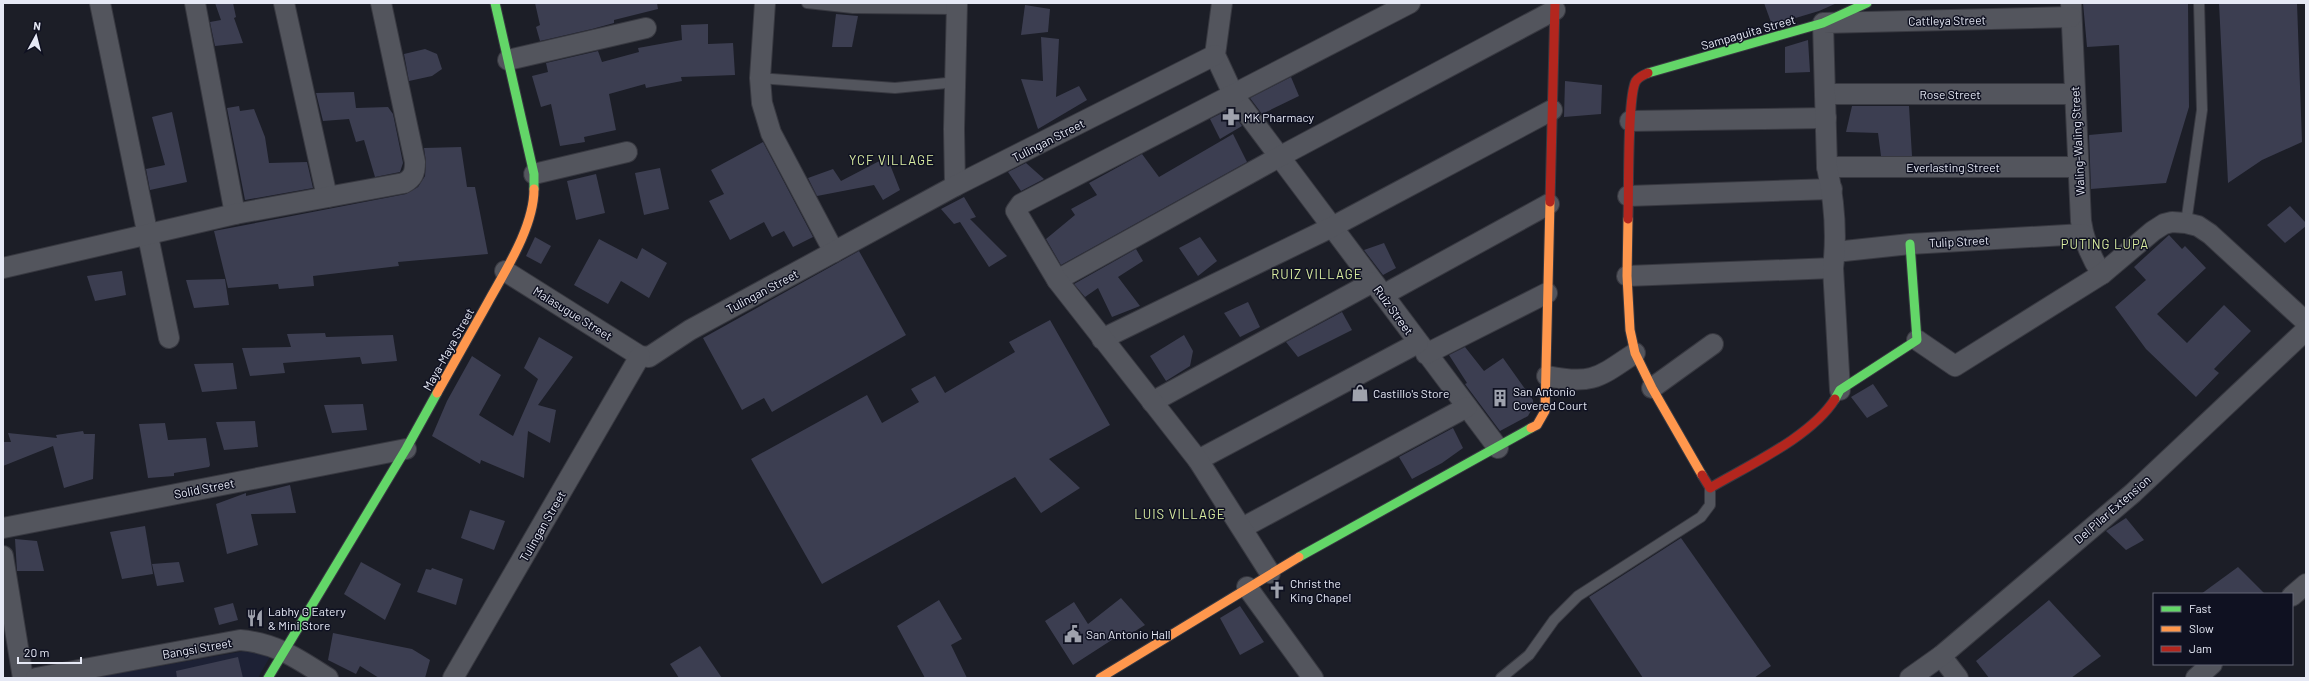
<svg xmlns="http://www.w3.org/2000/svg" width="2309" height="681" viewBox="0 0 2309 681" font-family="Barlow,sans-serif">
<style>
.built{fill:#1d2135}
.building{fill:#3c3e51}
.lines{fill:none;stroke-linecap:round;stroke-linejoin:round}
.lane-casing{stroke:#383941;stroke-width:12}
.street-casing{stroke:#383941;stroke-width:22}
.fast-casing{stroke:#383941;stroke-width:11}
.slow-casing{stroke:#383941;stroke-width:11}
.jam-casing{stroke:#383941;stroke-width:11}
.lane{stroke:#53555d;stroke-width:10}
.street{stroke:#53555d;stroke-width:20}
.fast{stroke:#63d668;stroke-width:9}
.slow{stroke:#ff974d;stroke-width:9}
.jam{stroke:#b3261e;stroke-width:9}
.labels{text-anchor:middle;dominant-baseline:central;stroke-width:3;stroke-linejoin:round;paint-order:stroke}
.street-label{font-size:12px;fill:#e6e9f5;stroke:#0f1121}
.poi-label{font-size:12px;fill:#e6e9f5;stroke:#0f1121;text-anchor:start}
.neighbourhood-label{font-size:13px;letter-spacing:1px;fill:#daeda1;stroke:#0f1121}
</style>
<rect width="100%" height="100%" fill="#1c1e27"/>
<!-- built -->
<polygon class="built" points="256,649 271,655 258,678 92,678"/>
<!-- building -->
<g class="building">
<polygon points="215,3 233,3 236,17 234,18 243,43 215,46 210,22 221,20"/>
<polygon points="535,3 657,3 658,9 614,20 614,23 592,29 540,41 536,27 540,25"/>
<polygon points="1764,3 1837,3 1819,11 1772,25"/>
<polygon points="2083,3 2188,3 2189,107 2166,183 2091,189 2089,135 2122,132 2119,45 2087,47"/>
<polygon points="2219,3 2297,3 2302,142 2262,160 2228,183"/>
<polygon points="1025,5 1050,9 1048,32 1021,35"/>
<polygon points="836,14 858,16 852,47 832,47"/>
<polygon points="708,24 708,44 733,43 735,75 681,77 682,81 646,88 645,84 609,94 616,130 584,137 585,142 560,146 551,104 541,107 532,76 548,72 546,63 598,51 602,62 639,52 638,48 682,40 681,25"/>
<polygon points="1041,37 1059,39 1056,97 1079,86 1087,100 1038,129 1021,79 1043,81"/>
<polygon points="1808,40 1810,72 1785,73 1785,47"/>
<polygon points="425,49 437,54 442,69 432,76 409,81 404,54"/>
<polygon points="1291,77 1299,96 1262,114 1250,98"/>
<polygon points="1565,81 1602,85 1601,114 1564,117"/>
<polygon points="354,92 356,108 388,107 393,114 403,163 400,172 375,177 364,140 356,142 349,119 323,121 316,93"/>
<polygon points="239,106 240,111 254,109 265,137 269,163 307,162 313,188 245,200 227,108"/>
<polygon points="1852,106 1909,106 1912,156 1881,156 1878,133 1846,132"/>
<polygon points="1230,109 1242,126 1220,139 1210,119"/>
<polygon points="172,112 187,182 150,190 146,169 165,165 152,117"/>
<polygon points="1233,134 1247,162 1061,265 1046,239 1075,215 1071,209 1097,195 1089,183 1142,154 1159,177"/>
<polygon points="763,142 813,237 793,247 784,231 772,237 764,222 730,240 709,201 724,194 711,170"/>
<polygon points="461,147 467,187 475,187 488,254 398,262 399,266 313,276 314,286 279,289 278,284 228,288 214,231 406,194 418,187 425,176 426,162 424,148"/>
<polygon points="887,157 900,190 883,200 874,185 817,196 808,178 833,169 841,181"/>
<polygon points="1026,163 1044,179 1021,191 1008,172"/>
<polygon points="660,168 669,209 644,215 635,173"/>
<polygon points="596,174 605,213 576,220 567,181"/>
<polygon points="964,197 976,217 970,219 1007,256 989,267 960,222 954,224 941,209"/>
<polygon points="2290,206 2306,223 2306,226 2285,243 2267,225"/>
<polygon points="2169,235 2182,249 2185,246 2206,268 2157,314 2187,343 2224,305 2251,331 2214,369 2219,373 2196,397 2146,349 2115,307 2146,280 2134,267"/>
<polygon points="535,237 551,246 541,264 526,256"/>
<polygon points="1200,237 1217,261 1198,276 1179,248"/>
<polygon points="599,239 637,259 642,248 667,263 649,298 621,281 608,304 574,285"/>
<polygon points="1384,243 1396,268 1383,275 1364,250"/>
<polygon points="1136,249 1143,261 1118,277 1140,306 1112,317 1098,288 1085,297 1074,284"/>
<polygon points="859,251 906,335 772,412 764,398 742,410 703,338"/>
<polygon points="122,271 126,295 95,301 87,276"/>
<polygon points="225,279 229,305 194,308 186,280"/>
<polygon points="1248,302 1260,327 1240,337 1224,313"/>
<polygon points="1342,312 1352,330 1298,357 1286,342"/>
<polygon points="1050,320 1110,425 1049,459 1080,488 1041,513 1015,477 822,584 751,459 867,395 882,423 919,402 911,389 935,376 945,393 1015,352 1009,342"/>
<polygon points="325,333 326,337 393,335 397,361 362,364 360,357 283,363 285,373 250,376 242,348 291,347 287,334"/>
<polygon points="1184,335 1193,351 1190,366 1166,381 1150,356"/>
<polygon points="539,337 573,357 538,405 556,410 550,443 528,431 524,478 481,460 480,464 432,436 447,401 472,356 501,375 479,415 513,436 538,379 524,368"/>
<polygon points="1465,347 1484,371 1503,358 1533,400 1533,407 1528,416 1500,431 1465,384 1467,383 1449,355"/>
<polygon points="233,363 237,389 202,392 194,364"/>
<polygon points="1873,384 1888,406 1867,418 1851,397"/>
<polygon points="363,404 367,430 332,433 324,405"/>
<polygon points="255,421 258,447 224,450 216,422"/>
<polygon points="165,423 168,440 206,438 210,465 209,467 174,473 174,476 148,478 139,424"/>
<polygon points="1453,428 1463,448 1442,463 1412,479 1399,457"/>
<polygon points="83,431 84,434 95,434 93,479 64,488 53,446 3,466 3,442 11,442 8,433 57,438 56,435"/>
<polygon points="290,485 296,513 251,514 258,545 227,554 216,504 246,493 246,496"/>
<polygon points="470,510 505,521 494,550 461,538"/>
<polygon points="2126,518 2144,540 2126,550 2106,531"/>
<polygon points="145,526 153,574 122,579 110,532"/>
<polygon points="1681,538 1771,666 1754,678 1643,678 1589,597"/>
<polygon points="15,539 37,541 44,571 17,571"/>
<polygon points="179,562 184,582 157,586 152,564"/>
<polygon points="361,562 401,584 385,620 344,594"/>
<polygon points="2238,567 2265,594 2201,594"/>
<polygon points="432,568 463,579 456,605 417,592 426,569 431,570"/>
<polygon points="1121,598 1145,625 1124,638 1121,634 1073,665 1045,621 1074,602 1088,624"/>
<polygon points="939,600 962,639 951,645 967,678 925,678 897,626"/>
<polygon points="2049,600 2101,656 2071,678 1989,678 1976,661"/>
<polygon points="233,603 238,620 219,625 214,608"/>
<polygon points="1240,606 1264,642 1240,655 1220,618"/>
<polygon points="333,633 412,649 430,660 425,678 379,678 360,666 356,674 328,660"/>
<polygon points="700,646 722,678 679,678 670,664"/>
<polygon points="238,657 243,678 177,678 176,671"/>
</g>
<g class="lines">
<!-- lane casing -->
<g class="lane-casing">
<g id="lane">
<polyline points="807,3 853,8 956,9"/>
<polyline points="760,78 895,88 957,82"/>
<polyline points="2186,223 2202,110 2199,3"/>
<polyline points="1501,678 1529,655 1554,620 1578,596 1701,517 1710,505 1710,488"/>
</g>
</g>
<!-- street casing -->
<g class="street-casing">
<g id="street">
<polyline points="100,3 169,338"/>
<polyline points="195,3 235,214"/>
<polyline points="284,3 327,197"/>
<polyline points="765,3 760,78 762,103 771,133 834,252"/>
<polyline points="1222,3 1215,55 1234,96 1498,448"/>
<path d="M2071,3L2081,221C2084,241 2091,258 2102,274"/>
<polyline points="508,60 646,28"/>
<polyline points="1825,94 2075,94"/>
<polyline points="1630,121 1826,118"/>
<polyline points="1827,167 2078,167"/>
<polyline points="534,174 627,152"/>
<polyline points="955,186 954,129 957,3"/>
<polyline points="1628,196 1832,189"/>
<polyline points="1835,252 1910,244 2083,234"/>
<path d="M3,268L235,214L404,183C413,178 415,173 415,162L381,3"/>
<polyline points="505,271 640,356 649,357 690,330 955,186 1215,55"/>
<polyline points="1627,276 1833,268"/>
<polyline points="1057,280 1279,157 1555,10"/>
<polyline points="1383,295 1549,204"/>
<polyline points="1102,339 1332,227 1552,110"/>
<polyline points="1917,340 1955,366 2102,274 2153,231 2164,224 2172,222 2186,223 2198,226 2210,234 2306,322"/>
<polyline points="1426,354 1547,293"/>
<path d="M1547,376C1592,385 1598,378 1635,353"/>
<polyline points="1652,388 1713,344"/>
<path d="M1840,390L1833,268C1837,235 1834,199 1827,167L1823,23L2071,17"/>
<polyline points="1152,402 1373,282"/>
<polyline points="1198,460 1418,343"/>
<polyline points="3,528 406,449"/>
<polyline points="1242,528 1467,407"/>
<polyline points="3,556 23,678"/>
<polyline points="1270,573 1198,460 1057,280 1016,211 1021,204 1410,3"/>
<polyline points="1247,587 1313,678"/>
<polyline points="2292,596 2306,584"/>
<polyline points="1941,656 1958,678"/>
<path d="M36,678L240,640C276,643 298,659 328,678"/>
<polyline points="453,678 640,356"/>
<polyline points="1910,678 1941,656 2133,493 2306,330"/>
<polyline points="2196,678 2212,664"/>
</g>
</g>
<!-- fast casing -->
<g class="fast-casing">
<g id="fast">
<polyline points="495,3 534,174 534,189"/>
<polyline points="1648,73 1823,23 1867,3"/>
<polyline points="1835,399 1840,390 1917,340 1910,244"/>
<polyline points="1299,557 1531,428"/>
<polyline points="268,678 406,449 437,393"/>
</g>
</g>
<!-- slow casing -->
<g class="slow-casing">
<g id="slow">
<polyline points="1628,219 1627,276 1630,330 1635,353 1652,388 1702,475"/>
<path d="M437,393C454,363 470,334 487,304C505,271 534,227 534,189"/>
<polyline points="1531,428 1537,425 1545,411 1550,202"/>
<polyline points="1100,678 1299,557"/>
</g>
</g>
<!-- jam casing -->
<g class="jam-casing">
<g id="jam">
<polyline points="1550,202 1555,3"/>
<path d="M1628,219C1629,196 1627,95 1636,81C1639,77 1643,75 1648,73"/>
<path d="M1702,475L1710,488C1749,465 1811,437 1835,399"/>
</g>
</g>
<!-- lane -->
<use href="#lane" class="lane"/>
<!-- street -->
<use href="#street" class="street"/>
<!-- fast -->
<use href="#fast" class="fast"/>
<!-- slow -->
<use href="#slow" class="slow"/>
<!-- jam -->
<use href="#jam" class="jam"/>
</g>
<!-- icons -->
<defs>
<g id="pharmacy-bare" transform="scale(1.38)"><path d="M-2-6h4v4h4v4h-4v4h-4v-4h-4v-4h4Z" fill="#9fa2ad" stroke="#0f1121" stroke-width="2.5" paint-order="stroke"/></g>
<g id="shop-bare" transform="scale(1.38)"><path d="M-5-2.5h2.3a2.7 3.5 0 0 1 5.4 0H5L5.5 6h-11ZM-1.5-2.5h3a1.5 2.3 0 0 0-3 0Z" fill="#9fa2ad" stroke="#0f1121" stroke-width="2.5" paint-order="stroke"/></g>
<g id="building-bare" transform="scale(1.38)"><path d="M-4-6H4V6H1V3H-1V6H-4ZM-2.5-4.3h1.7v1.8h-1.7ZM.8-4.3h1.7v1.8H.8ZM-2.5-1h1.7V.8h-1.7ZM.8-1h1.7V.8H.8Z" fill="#9fa2ad" stroke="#0f1121" stroke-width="2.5" paint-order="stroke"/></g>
<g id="church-bare" transform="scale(1.38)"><path d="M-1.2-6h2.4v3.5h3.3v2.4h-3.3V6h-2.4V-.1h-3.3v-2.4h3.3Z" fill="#9fa2ad" stroke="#0f1121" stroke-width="2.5" paint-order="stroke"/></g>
<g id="restaurant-bare" transform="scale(1.38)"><path d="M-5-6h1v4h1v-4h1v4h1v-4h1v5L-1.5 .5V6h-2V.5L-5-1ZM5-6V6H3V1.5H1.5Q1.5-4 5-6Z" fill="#9fa2ad" stroke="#0f1121" stroke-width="2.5" paint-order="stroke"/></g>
<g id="civic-bare" transform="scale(1.38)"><path d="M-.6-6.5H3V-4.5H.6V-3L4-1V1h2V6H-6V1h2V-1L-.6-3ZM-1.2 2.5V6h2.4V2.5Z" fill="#9fa2ad" stroke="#0f1121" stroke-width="2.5" paint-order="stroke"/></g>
</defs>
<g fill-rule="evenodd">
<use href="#pharmacy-bare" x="1231" y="117"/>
<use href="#shop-bare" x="1360" y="393"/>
<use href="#building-bare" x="1500" y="398"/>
<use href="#church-bare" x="1277" y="590"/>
<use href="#restaurant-bare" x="255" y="618"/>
<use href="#civic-bare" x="1073" y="634"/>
</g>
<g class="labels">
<!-- street labels -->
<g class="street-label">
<text transform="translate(1947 20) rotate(-1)">Cattleya Street</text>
<text transform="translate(1748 32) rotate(-16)">Sampaguita Street</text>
<text x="1950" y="94">Rose Street</text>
<text transform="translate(1048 140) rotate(-27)">Tulingan Street</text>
<text transform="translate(2077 141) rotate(-93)">Waling-Waling Street</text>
<text x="1953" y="167">Everlasting Street</text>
<text transform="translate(1959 241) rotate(-3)">Tulip Street</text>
<text transform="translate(762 291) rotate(-28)">Tulingan Street</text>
<text transform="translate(1394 310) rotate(54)">Ruiz Street</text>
<text transform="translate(573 313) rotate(32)">Malasugue Street</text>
<text transform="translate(448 349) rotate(-61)">Maya-Maya Street</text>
<text transform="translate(204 488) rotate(-11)">Solid Street</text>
<text transform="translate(2112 509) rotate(-41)">Del Pilar Extension</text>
<text transform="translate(542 526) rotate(-60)">Tulingan Street</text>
<text transform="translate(197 648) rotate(-10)">Bangsi Street</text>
</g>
<!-- poi labels -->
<g class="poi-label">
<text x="1244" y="117">MK Pharmacy</text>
<text x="1513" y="391">San Antonio<tspan x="1513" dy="14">Covered Court</tspan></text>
<text x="1373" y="393">Castillo's Store</text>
<text x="1290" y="583">Christ the<tspan x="1290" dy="14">King Chapel</tspan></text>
<text x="268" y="611">Labhy G Eatery<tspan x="268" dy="14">&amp; Mini Store</tspan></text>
<text x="1086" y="634">San Antonio Hall</text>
</g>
<!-- neighbourhood labels -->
<g class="neighbourhood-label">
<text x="892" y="160">YCF VILLAGE</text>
<text x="2105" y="244">PUTING LUPA</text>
<text x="1317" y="274">RUIZ VILLAGE</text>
<text x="1180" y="514">LUIS VILLAGE</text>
</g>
</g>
<!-- border -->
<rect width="2309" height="681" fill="none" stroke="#e6e9f5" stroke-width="8"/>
<!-- legend -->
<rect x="2153" y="593" width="140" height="72" fill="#0f1121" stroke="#656776"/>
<rect x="2161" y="606" width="20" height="6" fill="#63d668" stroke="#656776"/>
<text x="2189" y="613" font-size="12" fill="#e6e9f5">Fast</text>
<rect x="2161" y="626" width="20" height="6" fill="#ff974d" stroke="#656776"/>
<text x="2189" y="633" font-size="12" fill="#e6e9f5">Slow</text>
<rect x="2161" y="646" width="20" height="6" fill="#b3261e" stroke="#656776"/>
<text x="2189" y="653" font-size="12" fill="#e6e9f5">Jam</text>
<!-- north arrow -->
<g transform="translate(36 36) rotate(7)" stroke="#0f1121" stroke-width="3" paint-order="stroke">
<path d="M0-3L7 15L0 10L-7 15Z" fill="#e6e9f5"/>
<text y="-6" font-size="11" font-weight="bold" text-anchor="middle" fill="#e6e9f5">N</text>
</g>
<!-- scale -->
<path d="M18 657v6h63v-6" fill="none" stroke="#e6e9f5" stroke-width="2"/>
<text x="24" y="657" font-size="12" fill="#e6e9f5" stroke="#0f1121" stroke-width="3" paint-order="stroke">20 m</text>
</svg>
